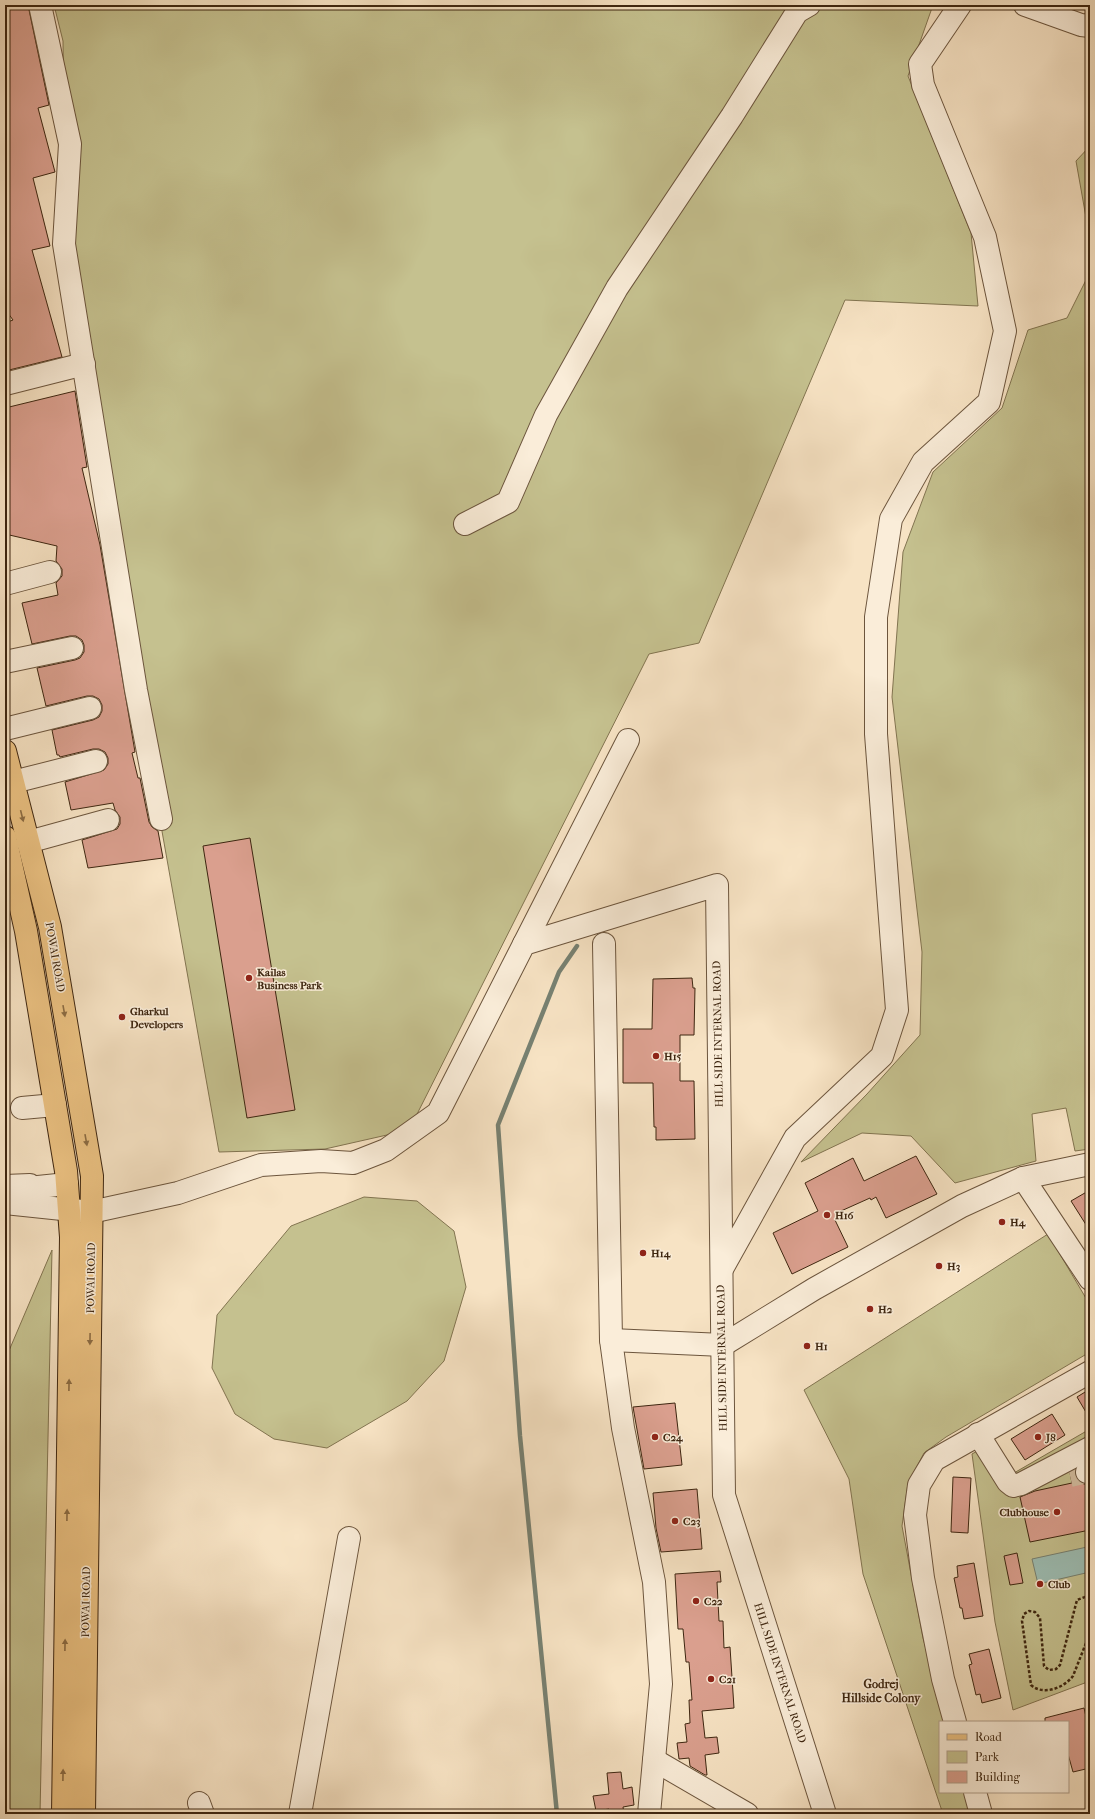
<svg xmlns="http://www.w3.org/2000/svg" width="1095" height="1819" viewBox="0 0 1095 1819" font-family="'IM FELL French Canon',serif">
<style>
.green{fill:#c5c18f;stroke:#827450}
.water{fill:#9dbeb4;stroke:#778172}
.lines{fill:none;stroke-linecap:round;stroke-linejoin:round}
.stream{stroke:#778172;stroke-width:4.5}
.building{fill:#da9f8e;stroke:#3e2610}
.minor-tunnel{stroke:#d2bda0;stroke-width:22;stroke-dasharray:22 11;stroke-linecap:butt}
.minor-casing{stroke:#6c553d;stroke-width:24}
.major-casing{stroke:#3e2610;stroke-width:24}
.path{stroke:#3e2610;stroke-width:2.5;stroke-dasharray:3 2;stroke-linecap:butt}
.minor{stroke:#faedd9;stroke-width:22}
.major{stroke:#ecc282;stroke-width:22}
.oneway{fill:#8c6c43}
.poi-dot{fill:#8f2418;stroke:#faedd9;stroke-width:1.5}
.labels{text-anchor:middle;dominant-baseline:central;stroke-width:3;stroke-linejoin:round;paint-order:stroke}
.street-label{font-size:11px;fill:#3e2610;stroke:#faedd9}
.poi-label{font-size:11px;font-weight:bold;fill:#3e2610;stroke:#faedd9;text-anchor:start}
.neighbourhood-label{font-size:12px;font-weight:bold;fill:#3e2610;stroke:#faedd9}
</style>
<rect width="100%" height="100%" fill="#f7e3c4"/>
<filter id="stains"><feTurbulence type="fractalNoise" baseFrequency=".005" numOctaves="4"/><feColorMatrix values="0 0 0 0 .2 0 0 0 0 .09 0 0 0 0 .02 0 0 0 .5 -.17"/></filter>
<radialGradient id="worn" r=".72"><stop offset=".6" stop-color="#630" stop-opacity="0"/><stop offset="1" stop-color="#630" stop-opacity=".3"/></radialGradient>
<!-- green -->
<g class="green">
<polygon points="54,5 933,5 908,76 971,233 978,306 845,300 699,643 649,654 409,1130 325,1149 219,1152 66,291 63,41"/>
<polygon points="1090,146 1090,240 1076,161"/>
<polygon points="1090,272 1090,1149 1075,1151 1066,1108 1032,1114 1036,1161 955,1183 911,1136 862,1133 801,1162 867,1094 920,1035 922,952 892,697 903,552 933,472 1002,408 1028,330 1067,318"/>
<polygon points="364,1197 417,1201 454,1231 466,1287 444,1361 407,1401 327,1448 274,1439 235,1414 212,1368 217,1315 291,1226"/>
<polygon points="1048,1234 1090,1305 1090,1352 946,1437 924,1453 908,1483 902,1526 923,1638 946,1722 940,1722 940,1792 965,1792 971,1814 943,1814 863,1574 849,1479 804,1390"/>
<polygon points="52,1250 40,1814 5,1814 5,1360"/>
<polygon points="1090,1429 1090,1681 1013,1710 995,1622 972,1454 993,1442 1014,1473"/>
</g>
<!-- water -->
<polygon class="water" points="1087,1547 1090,1572 1038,1584 1032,1559"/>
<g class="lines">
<!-- stream -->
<polyline class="stream" points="557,1814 520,1436 498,1125 559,972 577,946"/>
</g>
<!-- building -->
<g class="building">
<polygon points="5,5 28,5 49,105 38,108 55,172 33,178 50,246 32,250 62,357 5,371 5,323 13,320 5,309"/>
<polygon points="75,391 87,467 82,468 100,545 135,752 132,753 138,778 140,778 149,822 152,827 158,831 163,858 88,868 82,840 117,829 120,824 120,817 115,810 113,803 71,810 65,782 104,770 108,764 108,758 105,752 99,749 93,749 60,757 59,755 57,755 52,730 93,720 99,717 102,711 102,705 99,699 93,696 87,696 46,706 37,668 75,660 80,658 84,652 84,645 82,640 76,636 70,636 32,644 22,603 58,595 56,583 62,576 62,569 56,561 57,546 5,534 5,408"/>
<polygon points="250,838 295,1110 247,1118 203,846"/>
<polygon points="692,978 693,988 695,988 694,1035 680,1035 680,1081 694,1081 695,1139 656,1140 656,1127 654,1127 653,1083 623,1083 623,1029 652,1029 653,979"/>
<polygon points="916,1156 937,1194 886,1218 876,1197 871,1200 870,1198 841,1211 844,1216 835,1220 848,1247 792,1274 773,1233 818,1211 805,1183 853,1158 864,1181"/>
<polygon points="1090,1190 1090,1231 1071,1201"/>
<polygon points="1090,1389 1090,1419 1077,1397"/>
<polygon points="675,1403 682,1465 644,1469 633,1407"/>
<polygon points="1052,1414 1065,1435 1025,1460 1011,1439"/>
<polygon points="1075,1470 1075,1476 1078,1481 1084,1484 1090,1484 1090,1530 1030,1542 1020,1497 1035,1491 1072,1483 1070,1473"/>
<polygon points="953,1477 971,1478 968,1533 951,1532"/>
<polygon points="697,1489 702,1549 661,1552 656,1528 653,1493"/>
<polygon points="1017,1553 1023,1583 1010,1585 1004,1556"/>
<polygon points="974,1563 983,1616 964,1619 962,1608 960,1608 954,1578 958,1577 957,1566"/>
<polygon points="720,1571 721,1582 717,1582 719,1621 723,1621 724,1648 730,1647 734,1708 702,1711 705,1738 717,1737 719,1753 705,1755 707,1775 705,1775 690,1766 689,1758 679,1759 677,1743 687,1742 685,1724 690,1723 689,1700 692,1700 689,1662 686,1662 683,1629 678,1629 675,1574"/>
<polygon points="989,1649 1001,1698 982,1703 980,1694 976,1695 969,1665 972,1664 969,1654"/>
<polygon points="1084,1708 1090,1734 1090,1768 1073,1772 1068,1754 1068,1722 1045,1722 1045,1718"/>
<polygon points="621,1772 623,1789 632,1787 634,1805 623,1807 624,1814 609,1814 609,1809 596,1811 593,1796 609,1794 607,1773"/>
</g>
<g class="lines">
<!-- minor-tunnel -->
<polyline class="minor-tunnel" points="1070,1476 1087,1472"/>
<!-- minor casing -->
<g class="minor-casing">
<g id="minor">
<polyline points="40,5 70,144 64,244 136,690 161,819"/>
<polyline points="1025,5 1081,25 1090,26"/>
<polyline points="5,384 84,364"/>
<polyline points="465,524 508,502 546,415 617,288 732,116 797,12 809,5"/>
<polyline points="5,584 50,572"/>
<polyline points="5,662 72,648"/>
<polyline points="5,729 90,708"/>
<polyline points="13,782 96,761"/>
<polyline points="28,842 108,820"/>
<polyline points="524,944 628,740"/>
<polyline points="604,944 611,1340 623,1428 654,1582 661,1684 649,1814"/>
<polyline points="22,1108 55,1105"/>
<polyline points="1023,1178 1090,1279"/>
<polyline points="5,1186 30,1185"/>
<polyline points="38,1187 67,1184"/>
<polyline points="5,1203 91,1212 178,1193 261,1165 321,1161 353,1163 386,1150 438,1113 524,944 717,885 724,1495 825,1814"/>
<polyline points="722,1269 795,1138 882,1056 897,1010 876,734 876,617 891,519 923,462 989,402 1005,331 985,237 923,85 920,64 960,5"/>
<polyline points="611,1340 723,1345 814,1289 962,1206 1023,1178 1090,1164"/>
<polyline points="978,1434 1008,1482 1013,1486 1021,1484 1090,1448"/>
<polyline points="1087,1472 1090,1471"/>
<polyline points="955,1722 943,1679 923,1578 915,1515 919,1485 934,1460 1090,1372"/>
<polyline points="654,1760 747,1814"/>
<polyline points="975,1792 981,1814"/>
<polyline points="199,1803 203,1814"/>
<polyline points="300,1814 349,1538"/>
</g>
</g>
<!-- major casing -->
<g class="major-casing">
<g id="major">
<polyline points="5,751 50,927 92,1176 84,1814"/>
<polyline points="5,837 26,931 66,1171 71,1237 63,1814"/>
</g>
</g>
<!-- path -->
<path class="path" d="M1090,1595L1077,1600L1060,1665L1056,1669L1049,1670L1044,1666L1040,1618L1035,1612L1029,1611L1024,1614L1022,1621L1031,1685C1043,1696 1064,1688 1073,1676L1090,1633"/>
<!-- minor -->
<use href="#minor" class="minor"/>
<!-- major -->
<use href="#major" class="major"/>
</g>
<!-- one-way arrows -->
<defs><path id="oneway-solid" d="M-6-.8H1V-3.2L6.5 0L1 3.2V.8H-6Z"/></defs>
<g class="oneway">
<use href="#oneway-solid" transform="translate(22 816) rotate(76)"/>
<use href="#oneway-solid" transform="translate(64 1011) rotate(80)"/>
<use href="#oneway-solid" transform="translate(86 1140) rotate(80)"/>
<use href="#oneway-solid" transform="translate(90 1339) rotate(91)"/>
<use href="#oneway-solid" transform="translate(69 1385) rotate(-89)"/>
<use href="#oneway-solid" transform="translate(67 1515) rotate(-89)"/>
<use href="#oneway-solid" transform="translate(65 1645) rotate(-89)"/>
<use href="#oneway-solid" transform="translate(63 1775) rotate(-89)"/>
</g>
<!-- markers -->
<g class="poi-dot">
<circle cx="249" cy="978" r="4"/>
<circle cx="122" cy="1017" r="4"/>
<circle cx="656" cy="1056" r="4"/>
<circle cx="827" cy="1215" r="4"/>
<circle cx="1002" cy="1222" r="4"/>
<circle cx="643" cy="1253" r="4"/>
<circle cx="939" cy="1266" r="4"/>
<circle cx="870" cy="1309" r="4"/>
<circle cx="807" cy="1346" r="4"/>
<circle cx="655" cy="1437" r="4"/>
<circle cx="1038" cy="1437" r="4"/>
<circle cx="1057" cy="1512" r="4"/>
<circle cx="675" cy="1521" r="4"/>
<circle cx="1040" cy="1584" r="4"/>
<circle cx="696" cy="1601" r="4"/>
<circle cx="711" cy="1679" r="4"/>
</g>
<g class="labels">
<!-- street labels -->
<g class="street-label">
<text transform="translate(55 957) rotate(80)">POWAI ROAD</text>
<text transform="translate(718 1034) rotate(-91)">HILL SIDE INTERNAL ROAD</text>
<text transform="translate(91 1278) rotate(-89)">POWAI ROAD</text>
<text transform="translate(722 1358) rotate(-91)">HILL SIDE INTERNAL ROAD</text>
<text transform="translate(86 1602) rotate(-89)">POWAI ROAD</text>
<text transform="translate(780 1673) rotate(72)">HILL SIDE INTERNAL ROAD</text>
</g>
<!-- poi labels -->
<g class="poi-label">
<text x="257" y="972">Kailas<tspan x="257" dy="13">Business Park</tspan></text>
<text x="130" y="1011">Gharkul<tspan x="130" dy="13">Developers</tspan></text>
<text x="664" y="1056">H15</text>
<text x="835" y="1215">H16</text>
<text x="1010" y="1222">H4</text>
<text x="651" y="1253">H14</text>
<text x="947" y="1266">H3</text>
<text x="878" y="1309">H2</text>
<text x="815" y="1346">H1</text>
<text x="663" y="1437">C24</text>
<text x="1046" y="1437">J8</text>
<text x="1049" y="1512" text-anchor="end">Clubhouse</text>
<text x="683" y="1521">C23</text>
<text x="1048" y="1584">Club</text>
<text x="704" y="1601">C22</text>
<text x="719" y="1679">C21</text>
</g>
<!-- neighbourhood labels -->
<g class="neighbourhood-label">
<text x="881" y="1684">Godrej<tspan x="881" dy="14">Hillside Colony</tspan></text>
</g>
</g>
<!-- margin -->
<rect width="1095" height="1819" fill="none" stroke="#f7e3c4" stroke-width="20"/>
<rect x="6" y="6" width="1083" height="1807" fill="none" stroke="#3e2610" stroke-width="2"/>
<rect x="10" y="10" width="1075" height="1799" fill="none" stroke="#3e2610"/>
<!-- legend -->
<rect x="939" y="1721" width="130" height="72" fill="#faedd9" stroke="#af9d89"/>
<rect x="947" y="1734" width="20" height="6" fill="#ecc282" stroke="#af9d89"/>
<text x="975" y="1741" font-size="12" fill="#3e2610">Road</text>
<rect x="947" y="1751" width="20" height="12" fill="#c5c18f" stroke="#af9d89"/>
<text x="975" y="1761" font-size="12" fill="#3e2610">Park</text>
<rect x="947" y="1771" width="20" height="12" fill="#da9f8e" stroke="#af9d89"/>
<text x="975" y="1781" font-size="12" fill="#3e2610">Building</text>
<rect width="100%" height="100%" filter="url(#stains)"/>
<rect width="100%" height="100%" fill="url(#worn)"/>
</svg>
